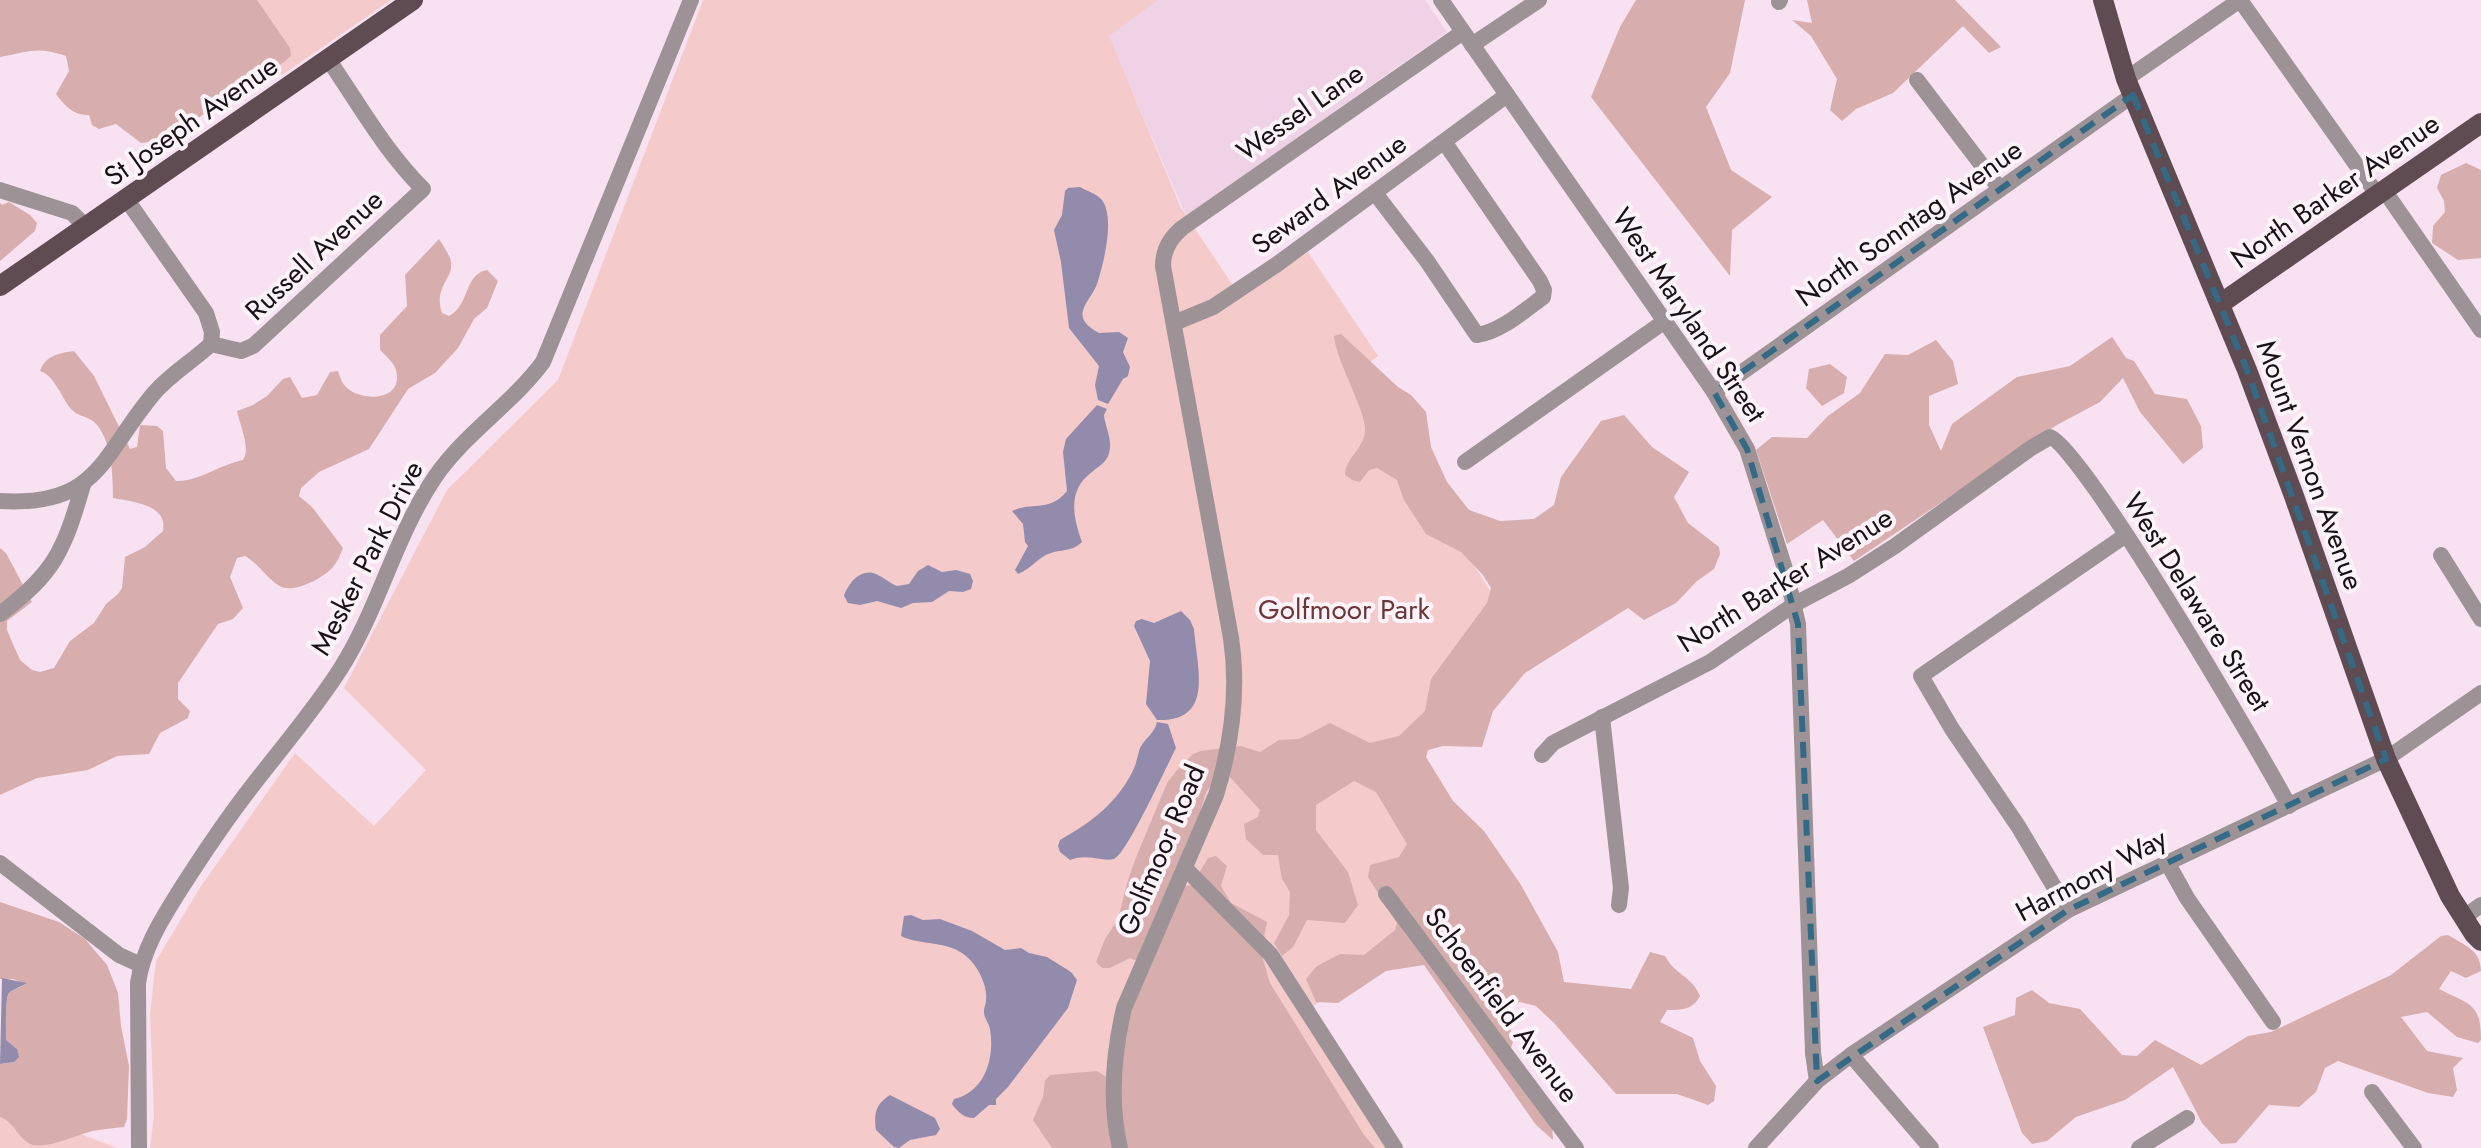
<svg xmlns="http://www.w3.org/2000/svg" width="2481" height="1148" viewBox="0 0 2481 1148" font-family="Jost,sans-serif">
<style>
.built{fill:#efd2e6}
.green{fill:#f4cacb}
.forest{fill:#d7adad}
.water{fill:#928bac}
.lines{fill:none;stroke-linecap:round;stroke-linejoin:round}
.minor{stroke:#9d9296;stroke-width:16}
.major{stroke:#5e4c52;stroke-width:20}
.marked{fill:none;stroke:#346a86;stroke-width:6;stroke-dasharray:16 10;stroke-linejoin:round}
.labels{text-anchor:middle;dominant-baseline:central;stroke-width:8;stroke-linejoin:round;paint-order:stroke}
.street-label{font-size:28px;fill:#181116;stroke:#fdf4fa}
.park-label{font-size:28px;fill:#6d3538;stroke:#fdf4fa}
</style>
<rect width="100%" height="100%" fill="#f8e2f2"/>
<!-- built -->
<polygon class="built" points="1158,0 1425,0 1447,32 1186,216 1108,35"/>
<!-- green -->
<g class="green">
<polygon points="227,0 391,0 282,75"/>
<polygon points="703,0 1158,0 1109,36 1181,208 1240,296 1308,252 1378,356 1352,374 1507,617 1409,750 1424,932 1300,1015 1388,1148 150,1148 154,1116 150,1014 156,961 199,889 295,753 374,826 426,770 344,688 447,490 558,380"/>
<polygon points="0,1083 39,1118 117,1148 0,1148"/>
</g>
<!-- forest -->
<g class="forest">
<path d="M0,0H257L290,48L291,56L259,82L201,116L182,133L165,140L141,143L116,124L99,129L92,125L89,115C74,116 64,105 56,94L69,71L66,56C35,46 30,52 0,57Z"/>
<polygon points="1636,0 1745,0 1730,73 1706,107 1731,170 1772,197 1732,230 1730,276 1591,97 1620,27"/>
<polygon points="1807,0 1955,0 2001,47 1989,53 1963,26 1893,93 1856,109 1842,121 1830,110 1837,79 1811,36 1792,20 1812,23"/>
<polygon points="2466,163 2481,170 2481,258 2458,260 2432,243 2433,226 2445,212 2444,201 2437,188 2441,175"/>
<polygon points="9,202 30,215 37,223 35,231 0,261 0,203 2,205"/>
<path d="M439,239C443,246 450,255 451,262C454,278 433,287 442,313L449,316C470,305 464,274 487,270L498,281L487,308L474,319L458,348L435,373L408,389L369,449L319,472L301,488L299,496L312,507L343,548C340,556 336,565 330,570C319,580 291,595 278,585C266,577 258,563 245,556L237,558L230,577L243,608L233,619L218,624L178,683V699L190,711L188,718L160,733L149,754L117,756L88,770L37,778L0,795V548L6,553L32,602L7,621V630L20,660L32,670L40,672L54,668L70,641L94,623L106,604L118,594L122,588L125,557L145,547L163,531C168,504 132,502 113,498C113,476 112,437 93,421C86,416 77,416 71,409C61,397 55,376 40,371C45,356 59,353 74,351L94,376L130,449L137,447L140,425L157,426L163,431L166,468L176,481C198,482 221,464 243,460C251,448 240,426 237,411L253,405L267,396L283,379L290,377L302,398L317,395L330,372L338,371C340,377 342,384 347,388C363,402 404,401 396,370C394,363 386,356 380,350V335L407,306L405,275Z"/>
<path d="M1341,334L1398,387L1411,395L1426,412L1431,447L1447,482L1469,510L1500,521L1534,519L1554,505L1561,477L1601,421L1624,415L1652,447L1689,472L1674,497L1688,523L1719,547L1720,554L1714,569L1697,581L1676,603L1644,620L1628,608L1525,673L1493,711L1482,747L1443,746L1428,750L1426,757L1453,801L1484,831L1521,885L1558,952L1564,982L1631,989L1650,952L1665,956C1677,977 1691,975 1700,996C1693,1010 1681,1010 1667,1010L1660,1022L1693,1038L1700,1061L1716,1086L1714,1101L1708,1105L1677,1094H1616L1554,1023L1536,1006L1520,1002L1507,1010L1513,1042L1506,1063L1552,1125L1553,1140L1536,1125L1424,965L1386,971L1338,1003L1316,1002L1306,979L1317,966L1340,954L1364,955L1395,930L1397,923L1368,877L1370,865L1399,857L1407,844L1376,792L1354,781L1316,805V830L1348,872L1358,905L1345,923L1307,920L1293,947L1282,956L1274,943L1289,915L1290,892L1282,879L1278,855H1263L1246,839L1244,824L1258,817L1260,810L1228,775L1215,780L1206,792L1180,880L1184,886L1192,885L1208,858L1216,856L1227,866L1221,886L1231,903L1267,922L1261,953L1270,983L1364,1135L1375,1148H1052L1033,1120L1043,1097L1045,1081L1050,1075L1097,1071L1110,1079L1137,961L1130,958L1110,968H1102L1096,962L1105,939L1118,919L1128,880L1137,855L1167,783L1177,770L1193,754L1201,751L1241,746L1260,752L1279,740L1299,739L1330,723L1370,743L1399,736L1425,711L1431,679L1487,603L1491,588L1483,575L1461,552L1426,534L1404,500L1397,480L1377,468L1369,470L1360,482L1352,480L1345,475C1345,458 1364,449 1365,431C1367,412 1337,364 1334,336Z"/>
<polygon points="2112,337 2126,358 2134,361 2155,394 2187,399 2201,426 2203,448 2183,464 2140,412 2123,378 2100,402 2055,426 1854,561 1823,520 1787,544 1756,450 1772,437 1807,438 1828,416 1860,393 1885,354 1908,355 1936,340 1953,361 1958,384 1929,396 1929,425 1941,451 1952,424 2017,377 2070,366"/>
<polygon points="1830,364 1847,377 1844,393 1822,406 1806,388 1809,369"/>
<path d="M0,902L59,922L85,939L107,965L118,993L121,1026L129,1066L127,1119L124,1127C114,1128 103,1129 93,1131C75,1135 51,1148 33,1145C18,1140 15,1122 0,1117V1064L14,1062L17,1049L6,1040C6,1032 5,998 9,993C12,989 21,988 26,984L13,979H0Z"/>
<path d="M2448,935C2464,945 2481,950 2481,971L2466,978L2451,971L2439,989C2469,1005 2481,1002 2481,1040L2478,1043L2457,1037L2427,1012L2401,1017L2427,1051L2463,1058L2453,1068L2457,1090L2453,1097L2428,1093L2338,1061L2325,1068L2316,1092L2299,1107L2269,1105L2236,1143L2221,1144L2202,1123L2173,1067L2125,1100L2076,1117L2047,1141L2032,1144L2022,1133L1983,1027L2015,1015L2016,998L2032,990L2049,1003L2080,1009L2122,1055L2137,1056L2155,1040L2201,1065L2248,1036L2271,1032L2391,975L2441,936Z"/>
</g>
<!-- water -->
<g class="water">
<path d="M1080,187C1087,191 1097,194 1102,200C1115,218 1104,261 1098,281C1093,301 1065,315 1099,333L1119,332L1128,338L1123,352L1130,367L1128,376L1123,379L1108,404L1098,400L1095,385L1099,366L1069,328L1061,262L1054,230L1062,215L1065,191L1068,188Z"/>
<path d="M1097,405L1107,409L1104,415C1105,427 1113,440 1109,453C1107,462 1099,466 1092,472C1067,490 1073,517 1082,542C1071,552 1063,549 1051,553C1038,557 1031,569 1018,574L1015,570L1028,546L1025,542L1023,524L1012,511C1033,501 1049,513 1067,491L1063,452L1066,439Z"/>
<path d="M928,565L942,572L956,570L970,574L973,581L971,589L963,592L949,591L932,602L913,603L901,608L877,601L860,605L848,603L844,596C848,584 859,570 873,573C881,575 889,583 897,586L909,584L918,571Z"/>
<path d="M1181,611L1190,620L1194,629C1197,669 1215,722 1157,720L1146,704L1150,661L1134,626L1136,621L1142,619L1154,623Z"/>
<path d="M1157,722L1168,724L1176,748C1167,765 1127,854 1114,859C1102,862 1087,853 1070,860L1060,852L1058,846L1060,840C1092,822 1120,801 1135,766C1137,760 1138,754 1140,748C1145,738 1155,733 1157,722Z"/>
<path d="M911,915L923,920L940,919L972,931L1005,950L1021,948L1029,953L1047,957L1071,972L1077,980L1068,1008L1008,1087L996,1099V1105H989L974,1118C964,1118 958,1112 952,1104L954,1099C985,1092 995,1058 990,1029C989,1023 984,1018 984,1012C984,1006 986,1005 986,1000C988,985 977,965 966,956C947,940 921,946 901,936L904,916Z"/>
<path d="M2,978L27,983C21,987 13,989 9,993C5,997 6,1032 6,1040L17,1049L19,1057L14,1062L0,1064Z"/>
<path d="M890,1095L935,1118L940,1129L936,1135L910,1140L899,1148L894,1147L876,1130C874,1113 875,1105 890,1095Z"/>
</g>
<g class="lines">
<!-- minor -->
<g class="minor">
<polyline points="1441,0 1714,392 1747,449 1786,572 1798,624 1813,1053 1817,1081"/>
<polyline points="2240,0 2377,194"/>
<polyline points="1779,2 1780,0"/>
<polyline points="1472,45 1539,0"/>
<polyline points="2126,79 2240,0"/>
<polyline points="1917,80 2000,189"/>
<polyline points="0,190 72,213 86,227"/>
<polyline points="2384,190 2481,330"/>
<path d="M1375,193L1427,261L1477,335C1500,332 1524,311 1543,297L1544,290L1540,281L1445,143"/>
<polyline points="127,200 206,313 212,332 211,344"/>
<polyline points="1174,323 1213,307 1276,265 1507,95"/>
<path d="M211,344L241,351L253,346L423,189C384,150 359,104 328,59"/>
<polyline points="1714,392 2133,95"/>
<polyline points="1465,462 1665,321"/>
<path d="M0,501C100,507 102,454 155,392C172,373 193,361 211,344"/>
<polyline points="2441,555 2481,619"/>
<path d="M0,614C55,573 64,550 83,485"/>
<polyline points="1602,717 1621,888 1619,905"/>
<path d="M1542,755L1553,743L1710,662L1795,604L1848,576L1895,546L2031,448L2050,437C2080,443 2265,760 2289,806"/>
<polyline points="2167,862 2187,898 2273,1022"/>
<polyline points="0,863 119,955 141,965"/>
<polyline points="1185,868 1271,955 1395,1148"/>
<polyline points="1386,894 1576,1148"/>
<polyline points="2068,910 2018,826 1952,729 1921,676 2126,535"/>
<polyline points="2463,918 2481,905"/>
<polyline points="1851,1055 1931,1148"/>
<polyline points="2372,1092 2414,1148"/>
<path d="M139,1148L138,983C143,948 162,919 180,890C203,854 227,818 253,785C283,746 315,709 341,668C379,608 395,536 435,477C465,433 512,404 543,362L691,0"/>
<path d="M1120,1148C1109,1101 1113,1055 1124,1008L1216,795C1232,743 1239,692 1231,638L1163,266C1163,250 1170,238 1182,228L1463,32"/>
<polyline points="1756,1148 1817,1081 1851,1055 2068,910 2386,759 2481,693"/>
<polyline points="2139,1148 2187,1118"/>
</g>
<!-- major -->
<g class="major">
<polyline points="2103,0 2126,79 2247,370 2294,496 2386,759 2450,896 2474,934 2481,941"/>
<polyline points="0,286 413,0"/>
<polyline points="2220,304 2481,123"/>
</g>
</g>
<!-- marked area -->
<path class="marked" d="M2133,95L2247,370L2386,759L2068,910L1817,1081L1798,624L1747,449L1714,392Z"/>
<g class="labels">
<!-- street labels -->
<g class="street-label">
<text transform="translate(1300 112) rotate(-35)">Wessel Lane</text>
<text transform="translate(191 121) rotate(-35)">St Joseph Avenue</text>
<text transform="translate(2335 191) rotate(-35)">North Barker Avenue</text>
<text transform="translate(1329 194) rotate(-36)">Seward Avenue</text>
<text transform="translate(1909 223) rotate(-35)">North Sonntag Avenue</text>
<text transform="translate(314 255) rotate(-43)">Russell Avenue</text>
<text transform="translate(1689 315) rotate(56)">West Maryland Street</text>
<text transform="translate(2310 465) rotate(70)">Mount Vernon Avenue</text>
<text transform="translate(367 558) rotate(-63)">Mesker Park Drive</text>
<text transform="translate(1785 580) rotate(-32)">North Barker Avenue</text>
<text transform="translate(2197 602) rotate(58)">West Delaware Street</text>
<text transform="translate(1161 850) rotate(-67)">Golfmoor Road</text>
<text transform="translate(2091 875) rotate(-28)">Harmony Way</text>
<text transform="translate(1502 1005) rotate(53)">Schoenfield Avenue</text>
</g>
<!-- park labels -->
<g class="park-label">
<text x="1344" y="609">Golfmoor Park</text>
</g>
</g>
</svg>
